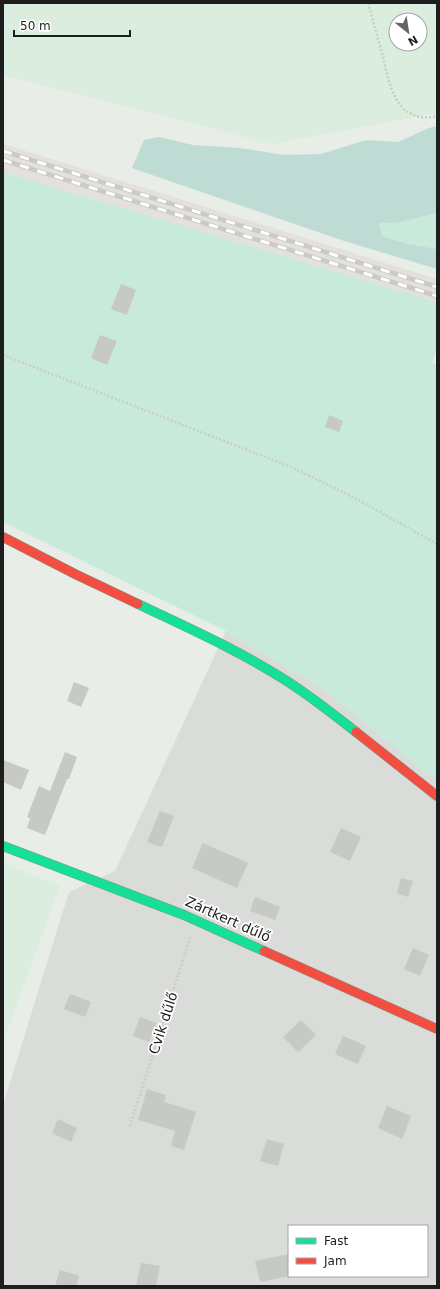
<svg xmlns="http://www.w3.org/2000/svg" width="440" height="1289" viewBox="0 0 440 1289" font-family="'DejaVu Sans',sans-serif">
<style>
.residential{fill:#d9dcd8;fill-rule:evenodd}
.industrial{fill:#e4e0da}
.farmland{fill:#dbedde;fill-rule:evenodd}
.grass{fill:#c7eadb}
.forest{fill:#bedbd4}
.building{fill:#c6c9c4}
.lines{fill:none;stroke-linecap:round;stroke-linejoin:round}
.fast-casing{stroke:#809785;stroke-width:10}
.jam-casing{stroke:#809785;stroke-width:10}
.path{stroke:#cbcfc0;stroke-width:2.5;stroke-dasharray:2 2;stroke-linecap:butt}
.fast{stroke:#16e098;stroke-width:9}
.jam{stroke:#f24e42;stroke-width:9}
.rail-casing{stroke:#c9cac9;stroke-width:4.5}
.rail{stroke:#fff;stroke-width:3;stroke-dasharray:9;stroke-linecap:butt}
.labels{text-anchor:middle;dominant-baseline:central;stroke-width:3.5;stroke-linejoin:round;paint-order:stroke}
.street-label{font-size:14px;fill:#1e1e1e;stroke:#fff}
</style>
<rect width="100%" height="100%" fill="#e8ede7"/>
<!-- residential -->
<path class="residential" d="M226,631L322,688L437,781V1286H3V1105L69,892L115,871ZM289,1226H427V1276H289Z"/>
<!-- industrial -->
<polygon class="industrial" points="3,144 437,279 437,302 3,172"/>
<!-- farmland -->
<g class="farmland">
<path d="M3,3H437V113L272,144L3,75ZM396,20H420V44H396Z"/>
<polygon points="3,863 60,886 3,1042"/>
</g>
<!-- grass -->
<g class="grass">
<polygon points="3,172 437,302 437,347 432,363 437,365 437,781 322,688 226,631 3,522"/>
<polygon points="437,213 437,249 408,244 382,236 379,223 396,223"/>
</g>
<!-- forest -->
<polygon class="forest" points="437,126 437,213 396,223 379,223 382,236 408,244 437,249 437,269 341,240 132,168 144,140 159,137 193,145 240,148 284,155 321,154 366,140 398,142 429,128"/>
<!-- building -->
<g class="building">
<polygon points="121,284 136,290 127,315 111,309"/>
<polygon points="100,335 117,341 107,365 91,358"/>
<polygon points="329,415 343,421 339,432 325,427"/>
<polygon points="74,682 89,688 81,707 67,701"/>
<polygon points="65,752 77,757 69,779 67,779 45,835 27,828 30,818 27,817 39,786 50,791"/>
<polygon points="3,760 29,770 21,790 3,782"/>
<polygon points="160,811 174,816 162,847 147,842"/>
<polygon points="341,828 361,837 350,861 330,852"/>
<polygon points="203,843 248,863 237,888 192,868"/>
<polygon points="401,878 413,881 408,897 397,893"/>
<polygon points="255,897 280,907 275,920 250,911"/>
<polygon points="413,948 429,955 420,976 404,969"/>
<polygon points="70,994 91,1002 85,1017 64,1009"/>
<polygon points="140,1017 156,1023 149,1042 133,1036"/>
<polygon points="301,1020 316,1035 298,1052 283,1037"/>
<polygon points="343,1036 366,1046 358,1064 335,1054"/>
<polygon points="147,1089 166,1095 164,1102 196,1112 184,1150 171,1146 175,1131 138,1120"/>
<polygon points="387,1106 411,1116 402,1139 378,1128"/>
<polygon points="58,1119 77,1128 71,1142 52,1133"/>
<polygon points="267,1139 284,1144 278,1166 260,1161"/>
<polygon points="289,1254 289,1276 260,1282 255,1261"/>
<polygon points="141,1263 160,1266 156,1286 136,1286"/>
<polygon points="60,1270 79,1276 76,1286 55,1286"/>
</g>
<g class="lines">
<!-- fast casing -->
<g class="fast-casing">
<g id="fast">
<path d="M138,604C186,627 236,649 282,678C308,694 332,713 356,732"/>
<polyline points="3,846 184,915 264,951"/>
</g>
</g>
<!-- jam casing -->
<g class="jam-casing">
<g id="jam">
<polyline points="3,537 75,574 138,604"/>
<polyline points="356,732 437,796"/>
<polyline points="264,951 437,1029"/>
</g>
</g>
<!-- path -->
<g class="path">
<path d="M368,3C373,21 378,39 383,57C387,73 390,95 403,108C412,117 424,119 437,116"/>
<polyline points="3,355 291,467 353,497 437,544"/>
<polyline points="130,1126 190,938"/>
</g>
<!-- fast -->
<use href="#fast" class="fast"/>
<!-- jam -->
<use href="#jam" class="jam"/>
<!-- rail casing -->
<g class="rail-casing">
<g id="rail">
<polyline points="3,151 437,287"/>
<polyline points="3,160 437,296"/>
</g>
</g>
<!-- rail -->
<use href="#rail" class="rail"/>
</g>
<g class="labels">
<!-- street labels -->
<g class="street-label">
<text transform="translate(228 919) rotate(24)">Zártkert dűlő</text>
<text transform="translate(163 1023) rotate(-72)">Cvik dűlő</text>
</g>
</g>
<!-- border -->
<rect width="440" height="1289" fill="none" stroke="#1e1e1e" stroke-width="8"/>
<!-- legend -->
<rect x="288" y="1225" width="140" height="52" fill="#ffffff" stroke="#a5a5a5"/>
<rect x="296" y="1238" width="20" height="6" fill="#16e098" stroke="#a5a5a5"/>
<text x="324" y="1245" font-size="12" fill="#1e1e1e">Fast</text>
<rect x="296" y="1258" width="20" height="6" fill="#f24e42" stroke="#a5a5a5"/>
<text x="324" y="1265" font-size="12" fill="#1e1e1e">Jam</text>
<!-- north arrow -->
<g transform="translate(408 32) rotate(150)"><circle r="19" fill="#ffffff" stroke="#a5a5a5"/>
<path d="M0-3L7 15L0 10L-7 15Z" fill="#656664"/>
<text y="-6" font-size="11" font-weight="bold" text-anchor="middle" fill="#1e1e1e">N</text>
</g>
<!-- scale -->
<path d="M14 30v6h116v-6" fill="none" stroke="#1e1e1e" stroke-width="2"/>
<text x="20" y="30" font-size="12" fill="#1e1e1e" stroke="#ffffff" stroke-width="3" paint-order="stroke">50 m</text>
</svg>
